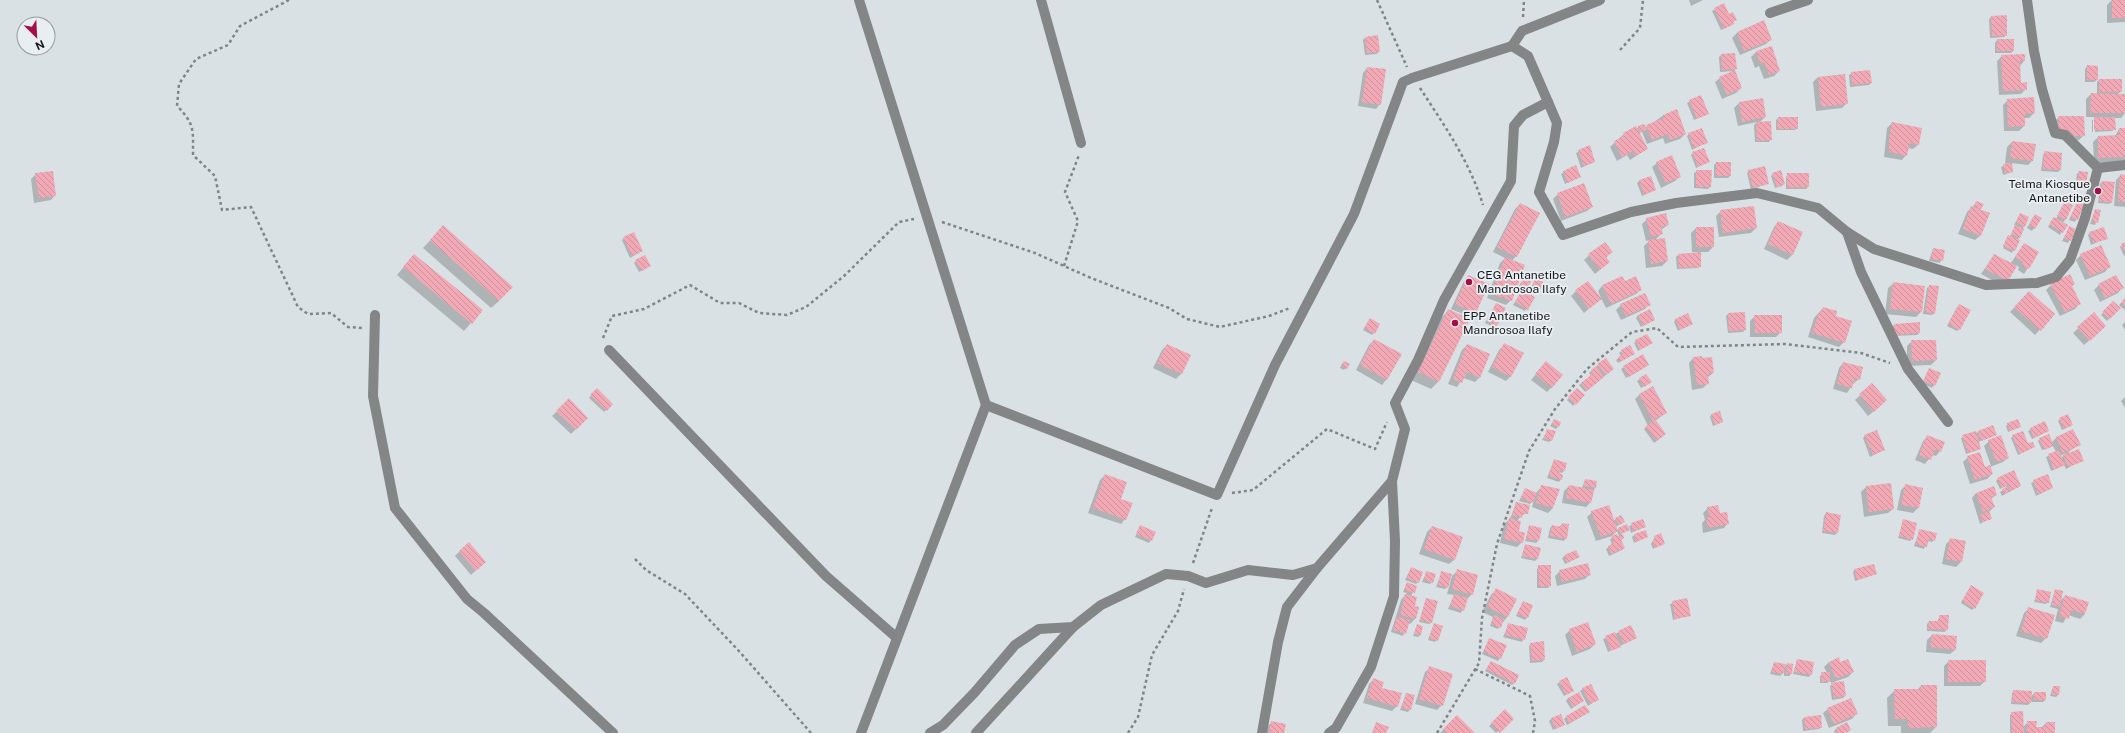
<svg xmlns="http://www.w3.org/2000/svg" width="2125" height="733" viewBox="0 0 2125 733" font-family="'Public Sans',sans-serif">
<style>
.shadow{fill:#0003;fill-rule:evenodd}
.building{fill:url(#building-back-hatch)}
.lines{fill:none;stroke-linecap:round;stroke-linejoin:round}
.path{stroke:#808487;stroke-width:2.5;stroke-dasharray:3 3;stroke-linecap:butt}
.street{stroke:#838587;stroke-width:10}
.poi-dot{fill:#a50e46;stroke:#e8eef1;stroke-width:1.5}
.labels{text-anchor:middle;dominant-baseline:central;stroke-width:3.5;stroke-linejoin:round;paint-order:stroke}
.poi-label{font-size:12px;fill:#16181a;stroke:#e8eef1;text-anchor:start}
</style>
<defs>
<pattern id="building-back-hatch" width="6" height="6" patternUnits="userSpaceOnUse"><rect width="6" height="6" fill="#f1a9b5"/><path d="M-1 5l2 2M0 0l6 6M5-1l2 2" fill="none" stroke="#ce919b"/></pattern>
</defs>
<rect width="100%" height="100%" fill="#dae1e4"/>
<!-- shadow -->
<g class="shadow">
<polygon points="1689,0 1703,0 1691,6"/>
<polygon points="2112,0 2125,0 2125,22 2107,23 2107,5"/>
<polygon points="1723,4 1729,16 1735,20 1730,26 1721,30 1712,11"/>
<polygon points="1991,17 2006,35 2004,37 1990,38 1989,19"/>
<polygon points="1764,22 1771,39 1766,44 1740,55 1732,38 1737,33"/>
<polygon points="1365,38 1379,51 1377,54 1365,55 1363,40"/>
<polygon points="1997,40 2013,51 2011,53 1995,53 1995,43"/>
<polygon points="1771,47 1779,71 1774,76 1764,79 1759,66 1755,68 1751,57 1756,52"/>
<polygon points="1734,54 1736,69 1734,71 1720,72 1719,57 1721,55"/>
<polygon points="2002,56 2024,61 2020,66 2020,84 2026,89 2021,94 1999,95 1997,61"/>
<polygon points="2087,66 2097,80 2094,82 2085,82 2085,69"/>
<polygon points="1367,68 1380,104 1376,109 1358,106 1363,73"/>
<polygon points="1852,73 1871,83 1869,85 1850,87 1849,75"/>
<polygon points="1818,77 1847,103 1842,108 1816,111 1813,82"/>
<polygon points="1720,78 1741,88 1736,93 1722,99 1715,82"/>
<polygon points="2099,80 2121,91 2117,95 2125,95 2125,113 2121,118 2114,118 2115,129 2112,131 2095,132 2095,117 2086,117 2086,99 2091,94 2097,95 2097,82"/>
<polygon points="1762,99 1765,117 1760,122 1771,139 1769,142 1755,142 1754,125 1757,122 1738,126 1734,108 1739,103"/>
<polygon points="2008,100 2034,113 2029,118 2024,118 2024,126 2019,131 2004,131 2003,105"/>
<polygon points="1690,101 1708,113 1694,120 1687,103"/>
<polygon points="1664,115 1685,134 1680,139 1665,144 1663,138 1647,144 1642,132 1639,133 1647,149 1630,160 1627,155 1617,161 1610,147 1615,142 1624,134 1639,127 1645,128"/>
<polygon points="2059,117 2084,135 2079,140 2067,140 2054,136 2054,122"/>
<polygon points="1778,118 1797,128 1795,130 1776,130 1776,120"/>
<rect x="2092" y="120" width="1" height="12"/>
<polygon points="1892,123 1918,145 1913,149 1908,148 1906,155 1902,160 1884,157 1887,128"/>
<polygon points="2119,129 2125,129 2125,162 2094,163 2093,142 2098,137 2115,136"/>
<polygon points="1689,134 1707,142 1692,150 1687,136"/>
<polygon points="2012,142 2033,160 2028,165 2011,163 2012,172 2003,175 2001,167 2010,163 2005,163 2007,147"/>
<polygon points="1589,147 1594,162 1581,168 1576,153"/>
<polygon points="1693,153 1708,162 1696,168 1691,155"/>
<polygon points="2045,153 2060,170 2058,172 2041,171 2043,155"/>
<polygon points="1657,163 1680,176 1675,181 1661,188 1652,167"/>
<polygon points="1716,163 1730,176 1728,178 1714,178 1714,165"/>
<polygon points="1576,167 1580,176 1565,184 1561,174"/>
<polygon points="1697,171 1710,187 1708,189 1694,188 1694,173"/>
<polygon points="1749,171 1768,183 1751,190 1747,173"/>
<polygon points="2079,172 2085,185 2083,187 2075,186 2077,174"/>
<polygon points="36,174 55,195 51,200 34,203 31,179"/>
<polygon points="1773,174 1784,184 1782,186 1775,188 1771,176"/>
<polygon points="1788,174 1808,187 1806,189 1786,189 1786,177"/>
<polygon points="2121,175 2125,176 2125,207 2114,206 2116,180"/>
<polygon points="1639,181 1655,190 1642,196 1637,183"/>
<polygon points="2102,182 2111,202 2109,204 2098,203 2100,184"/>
<polygon points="1558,194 1592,207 1587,211 1561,221 1553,199"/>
<polygon points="1977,202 1981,208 1979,210 1980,236 1975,240 1958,234 1967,212"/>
<polygon points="2065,202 2065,220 2062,223 2066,225 2060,235 2048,227 2052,220 2056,219"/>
<polygon points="2077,203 2083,205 2075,222 2069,220"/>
<polygon points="1520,204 1516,256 1512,261 1511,300 1506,305 1487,298 1500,263 1505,258 1493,252 1515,209"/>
<polygon points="2095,210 2100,211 2095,225 2090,224"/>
<polygon points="1721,211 1756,228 1751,233 1719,237 1716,216"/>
<polygon points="2020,214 2024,226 2012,253 2003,248 2016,226 2014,225"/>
<polygon points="2033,217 2041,218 2032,231 2027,228"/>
<polygon points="1647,219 1668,225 1661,230 1661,234 1654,241 1667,261 1662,266 1646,268 1644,246 1650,240 1646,241 1642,224"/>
<polygon points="1778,222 1802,233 1792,255 1787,260 1764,249 1774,227"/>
<polygon points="2070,227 2075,229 2068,243 2062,241"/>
<polygon points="1696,228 1713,247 1708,252 1700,252 1700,266 1698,268 1677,269 1676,257 1678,255 1698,254 1698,252 1692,252 1691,233"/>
<polygon points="2090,233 2107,238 2091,245 2088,235"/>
<polygon points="436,234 499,301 491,308 423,248"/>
<polygon points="624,238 642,251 630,258 622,240"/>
<polygon points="2125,243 2125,255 2124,256 2120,247"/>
<polygon points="2024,244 2038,252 2024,274 2018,270 2019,267 2016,265 2003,286 1981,274 1994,255 2010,264"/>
<polygon points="1933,249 1944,251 1940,263 1929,261"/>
<polygon points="1611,252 1606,258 1609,262 1595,274 1584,260 1589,255"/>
<polygon points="2081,255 2109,267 2105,272 2085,280 2076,260"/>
<polygon points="636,261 648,267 639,272 634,263"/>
<polygon points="407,263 482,310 464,331 397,275"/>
<polygon points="1469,276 1475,312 1470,317 1451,309 1464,281"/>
<polygon points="1525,276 1531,279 1524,292 1533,298 1525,311 1513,305 1522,291 1517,289"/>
<polygon points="2116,276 2122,288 2118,293 2100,302 2094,290 2099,285"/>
<polygon points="1622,277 1624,282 1641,289 1636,294 1606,308 1601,298 1584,313 1571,296 1576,291 1601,298 1598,291 1602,286"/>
<polygon points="1535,280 1542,282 1537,292 1530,289"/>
<polygon points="1893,284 1921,312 1916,317 1885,314 1888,288"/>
<polygon points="2074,284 2071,287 2079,304 2075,309 2060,316 2046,290 2051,285"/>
<polygon points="1930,286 1934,313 1932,315 1923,314 1927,288"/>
<polygon points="2024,297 2054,314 2035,335 2010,312"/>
<polygon points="2125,299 2125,310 2119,305"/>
<polygon points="2113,302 2119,308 2107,321 2101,315"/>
<polygon points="1496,304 1496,325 1494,327 1485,323"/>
<polygon points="1649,304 1645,309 1621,320 1616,310 1621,305"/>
<polygon points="1957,307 1959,329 1957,331 1947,326"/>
<polygon points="1823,308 1835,316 1844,342 1839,347 1808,337 1814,318"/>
<polygon points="1449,310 1469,320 1438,382 1431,389 1411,380 1441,318"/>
<polygon points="1728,314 1745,330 1743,332 1728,333 1726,316"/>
<polygon points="2094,314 2100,331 2084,345 2073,333"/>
<polygon points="1638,315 1654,320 1641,327 1636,318"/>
<polygon points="1755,316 1781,332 1776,337 1750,337 1750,321"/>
<polygon points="1676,319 1692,324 1678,331 1674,322"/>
<polygon points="1370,320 1374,333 1372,335 1363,330"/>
<polygon points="2125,322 2125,330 2122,325"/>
<polygon points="1894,325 1919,333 1917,335 1893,336 1892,327"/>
<polygon points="1374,340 1400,355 1386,380 1382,385 1356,370 1369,345"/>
<polygon points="1636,341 1651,343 1638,351 1634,343"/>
<polygon points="1912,341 1936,360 1931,365 1907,366 1907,346"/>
<polygon points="1167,345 1190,356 1181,374 1176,379 1153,368 1162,350"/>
<polygon points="1467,345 1480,377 1475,382 1463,378 1457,387 1448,384 1462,350"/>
<polygon points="1504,345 1510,377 1506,381 1488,372 1499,350"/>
<polygon points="1629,346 1633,354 1618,363 1616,360 1621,356 1619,353"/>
<polygon points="1642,356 1645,367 1626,378 1621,369"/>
<polygon points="1693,358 1713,373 1707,378 1708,383 1703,388 1692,390 1689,363"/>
<polygon points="1843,363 1859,379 1853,384 1847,393 1833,389 1839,368"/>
<polygon points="1342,364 1346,368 1344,370 1340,368"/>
<polygon points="1598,365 1611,371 1585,392 1579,385 1591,376 1589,373"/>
<polygon points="1542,367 1552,387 1547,392 1531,380"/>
<polygon points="1930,369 1934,385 1932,388 1922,383"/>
<polygon points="1646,375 1648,384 1641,388 1637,381"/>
<polygon points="1872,384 1881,405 1868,416 1855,400"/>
<polygon points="597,389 612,404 604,412 589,398"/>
<polygon points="1577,389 1583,395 1573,406 1567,400"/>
<polygon points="1640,394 1666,413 1655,421 1663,436 1654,443 1644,429 1648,426 1635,399"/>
<polygon points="2125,397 2125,408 2121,401"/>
<polygon points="569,400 587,418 571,434 552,416"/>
<polygon points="1712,414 1722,422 1713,426 1710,417"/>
<polygon points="2060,419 2072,425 2062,430 2058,421"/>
<polygon points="1554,420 1558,427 1556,429 1550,426"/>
<polygon points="2044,423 2048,431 2032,439 2028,431"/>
<polygon points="2008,424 2020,427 2008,432 2006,426"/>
<polygon points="1993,427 1996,435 1978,442 1980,448 1978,450 1966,454 1961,438"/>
<polygon points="1548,430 1551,440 1549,442 1542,440"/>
<path d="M2073,430L2079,445L2068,452L2083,460L2066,469L2064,465L2051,471L2046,457L2056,452L2053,446L2042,450L2038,441L2040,439L2052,442L2056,438ZM2066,453L2061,458L2060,456Z"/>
<polygon points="1865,436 1884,450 1870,457 1863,438"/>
<polygon points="1928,436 1940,451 1936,456 1932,455 1925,464 1915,460 1923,441"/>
<polygon points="2013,436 2028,445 2034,447 2018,455 2011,438"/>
<polygon points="1989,441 2008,458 2003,462 1990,467 1992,474 1987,479 1970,484 1963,462 1968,457 1984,468 1991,466 1984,446"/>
<polygon points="1554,460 1564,471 1562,473 1558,472 1561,479 1559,482 1547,478"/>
<polygon points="1105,475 1120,499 1125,519 1121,524 1088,513 1100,480"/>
<polygon points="2047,476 2052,488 2036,496 2031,483"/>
<polygon points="1998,479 2020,486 2002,496 2000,492 2007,488 2006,486 2000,489 1996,481"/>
<polygon points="1585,480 1595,487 1591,502 1586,507 1562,503 1564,491 1569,486 1582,488"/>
<polygon points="1906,485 1918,508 1913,513 1897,510 1901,490"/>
<polygon points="1542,486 1553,508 1548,513 1532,507 1534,500 1530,504 1519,501 1525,489 1536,493"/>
<polygon points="1866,487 1893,509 1888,513 1864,517 1861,492"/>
<polygon points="1976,493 1996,495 1991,499 1994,507 1989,512 1990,518 1980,524 1972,498"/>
<polygon points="1516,503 1527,513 1522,515 1517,521 1518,532 1522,542 1517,547 1500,543 1504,524 1510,519"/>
<polygon points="1708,508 1719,515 1728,523 1724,528 1703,533 1702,523 1705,520 1703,513"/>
<polygon points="1592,512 1613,521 1616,519 1621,524 1615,527 1617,530 1619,528 1629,530 1621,534 1623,538 1621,541 1624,548 1622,550 1609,556 1606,549 1612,545 1610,539 1619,536 1617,531 1612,536 1596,541 1587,517"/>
<polygon points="1826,513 1837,533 1835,535 1822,533 1824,516"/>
<polygon points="1643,520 1645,527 1631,533 1629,526"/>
<polygon points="1904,520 1912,539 1910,541 1898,538"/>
<polygon points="1562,524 1566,538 1564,541 1548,538 1550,528 1552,526 1559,527"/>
<polygon points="1140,527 1155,533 1149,543 1135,537"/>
<polygon points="1432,527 1454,560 1449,564 1419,554 1427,532"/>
<polygon points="1529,527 1538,541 1536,543 1525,541"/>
<polygon points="1920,530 1934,540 1932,542 1927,541 1924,549 1914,546"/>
<polygon points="1634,535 1647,537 1634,543 1632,537"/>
<polygon points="1655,537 1664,543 1653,549 1651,544"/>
<polygon points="1951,539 1965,542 1961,562 1956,567 1942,564 1946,544"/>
<polygon points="1525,546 1537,559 1535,561 1521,558"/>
<polygon points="460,551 485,562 471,575 455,556"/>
<polygon points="1565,556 1579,557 1565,564 1562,558"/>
<polygon points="1539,566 1550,586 1548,588 1537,588 1537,569"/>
<polygon points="1411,568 1418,582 1416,584 1405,580"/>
<polygon points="1855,570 1876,574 1855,581 1853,572"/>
<polygon points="1457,571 1472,594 1467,599 1461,613 1448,609 1454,595 1447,594 1452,576"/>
<polygon points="1560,571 1590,574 1585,579 1557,586 1555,576"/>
<polygon points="1442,572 1447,587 1445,589 1436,587"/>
<polygon points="1426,573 1432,582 1430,584 1422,582"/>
<polygon points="1407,583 1416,586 1411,596 1415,619 1410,624 1408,623 1403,636 1391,632 1401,600 1407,593 1403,592"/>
<polygon points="1969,589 1974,608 1972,610 1961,603"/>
<polygon points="1496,590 1516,599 1507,617 1498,629 1490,626 1493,617 1482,612 1491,595"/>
<polygon points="2038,590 2048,602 2046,604 2034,602"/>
<polygon points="2055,590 2060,601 2065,596 2085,614 2080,619 2068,615 2063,623 2055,621 2058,609 2050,607"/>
<polygon points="1426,599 1432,622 1429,624 1419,622"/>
<polygon points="1687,599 1690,615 1673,620 1670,604"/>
<polygon points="1523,602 1527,617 1525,620 1516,616"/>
<polygon points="2029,608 2046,638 2041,643 2016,636 2024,613"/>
<polygon points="1940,616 1947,629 1945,632 1927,631 1927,624 1929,622 1937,622"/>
<polygon points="1434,624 1437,640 1435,642 1428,640"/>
<polygon points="1509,624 1527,628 1522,642 1503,637"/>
<polygon points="1417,625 1420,635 1418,637 1413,636"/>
<polygon points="1631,627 1636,638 1608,652 1603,639"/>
<polygon points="1570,630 1595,644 1590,649 1572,656 1565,635"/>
<polygon points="1932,635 1955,650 1950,654 1926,652 1927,640"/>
<polygon points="1489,639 1500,658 1498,661 1482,654"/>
<polygon points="1531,644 1544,660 1542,662 1530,663 1529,646"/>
<polygon points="1797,660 1811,674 1809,677 1793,674"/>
<polygon points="1949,661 1985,681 1980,686 1944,686 1944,666"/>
<polygon points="1491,662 1514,683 1512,685 1485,671"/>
<polygon points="1829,662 1840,663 1853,672 1848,677 1831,683 1830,681 1827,683 1820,683 1820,676 1827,673 1824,667"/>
<polygon points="1774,663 1784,668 1787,664 1791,674 1789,676 1784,676 1784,672 1780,676 1770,674"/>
<polygon points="1430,668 1442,705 1437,710 1415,704 1425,672"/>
<polygon points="1566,678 1573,691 1564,696 1557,684"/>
<polygon points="1373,680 1397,706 1392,711 1363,703 1369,684"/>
<polygon points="1831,685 1845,696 1843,698 1832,700 1830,686"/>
<polygon points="1921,686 1936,686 1936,727 1930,733 1901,733 1901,726 1888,726 1887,698 1895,690 1917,690"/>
<polygon points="2053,687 2058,695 2056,697 2050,696"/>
<polygon points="1583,689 1598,699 1588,706 1580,691"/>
<polygon points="2014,691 2031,697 2034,693 2045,700 2043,702 2032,702 2032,701 2028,705 2011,704 2012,693"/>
<polygon points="1406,694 1410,709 1408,712 1400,710"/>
<polygon points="1568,698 1583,701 1571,709 1566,701"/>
<polygon points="1585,707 1588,712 1586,714 1567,725 1564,719 1566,717"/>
<polygon points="1828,709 1856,714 1852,719 1829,728 1823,713"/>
<polygon points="1505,711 1513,719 1496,733 1489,726"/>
<polygon points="2012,713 2023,727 2028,722 2035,728 2041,728 2046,723 2054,733 2010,733 2010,715"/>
<polygon points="1457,716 1472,733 1440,733"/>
<polygon points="1804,718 1821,727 1819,729 1803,731 1802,720"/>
<polygon points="1551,719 1564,725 1553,730 1549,721"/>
<polygon points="1272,722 1283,733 1266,733 1267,727"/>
<polygon points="1847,724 1850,730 1848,732 1835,733 1834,731 1836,729"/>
</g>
<!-- building -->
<g class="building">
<rect x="2112" y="0" width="13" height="18"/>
<polygon points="1724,3 1729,14 1733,12 1737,20 1733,22 1734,24 1724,29 1714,8"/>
<polygon points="2007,15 2007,36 1992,36 1991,16"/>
<polygon points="1764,20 1772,40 1744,51 1737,32"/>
<polygon points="1378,35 1380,52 1367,53 1365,37"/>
<rect x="1997" y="39" width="17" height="12"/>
<polygon points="1772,46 1780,71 1769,75 1764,62 1760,64 1756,51"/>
<polygon points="1735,53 1737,69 1722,70 1721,54"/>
<polygon points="2025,54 2025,61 2020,61 2021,83 2027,82 2027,90 2003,91 2001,55"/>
<polygon points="2087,65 2098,66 2098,80 2087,80"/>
<polygon points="1367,67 1386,69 1381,105 1362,102"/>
<polygon points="1735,70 1742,88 1727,95 1719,77"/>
<polygon points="1870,70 1872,83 1852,85 1851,72"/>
<polygon points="1845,74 1848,104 1821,107 1818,77"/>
<rect x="2099" y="79" width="23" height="13"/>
<polygon points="2091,93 2125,94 2125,113 2090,113"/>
<polygon points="1701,95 1709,114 1697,119 1689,100"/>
<polygon points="2034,97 2035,113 2025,114 2025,126 2008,127 2007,99"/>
<polygon points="1763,98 1766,117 1742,122 1739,102"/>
<polygon points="1677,109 1686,134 1670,140 1668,134 1652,140 1646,125 1664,118 1663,115"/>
<polygon points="2058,116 2084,116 2085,136 2071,136 2071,131 2059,132"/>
<polygon points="1778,117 1798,117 1798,129 1777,129"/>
<polygon points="2094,117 2115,117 2116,130 2094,130"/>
<polygon points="1771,121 1772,140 1757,141 1756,122"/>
<polygon points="1892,122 1922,128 1919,145 1910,143 1907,156 1889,152 1889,138"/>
<polygon points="1644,124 1647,130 1640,132 1638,126"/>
<polygon points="1636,126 1648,149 1635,156 1633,151 1622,157 1614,141 1624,136 1623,133"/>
<polygon points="1702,128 1708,143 1694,148 1688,133"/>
<polygon points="2119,128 2125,128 2125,157 2098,158 2098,136 2119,135"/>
<polygon points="2012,141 2036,144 2033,161 2010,158"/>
<polygon points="1590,145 1595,162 1584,166 1578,150"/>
<polygon points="1704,148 1710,162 1698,167 1692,152"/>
<polygon points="2044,151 2062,153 2061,170 2043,169"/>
<polygon points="1672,155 1681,177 1666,183 1656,162"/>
<rect x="1716" y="162" width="15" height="14"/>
<polygon points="2012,162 2013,172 2005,173 2003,164"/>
<polygon points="1576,165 1581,177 1568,183 1563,171"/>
<polygon points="1765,166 1769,184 1753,188 1748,170"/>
<polygon points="1696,170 1712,170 1711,187 1696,187"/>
<polygon points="1781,170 1785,184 1777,187 1772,173"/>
<polygon points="53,171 56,196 39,198 35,173"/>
<polygon points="2079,171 2088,172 2086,186 2077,184"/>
<polygon points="1787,173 1809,173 1809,187 1787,188"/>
<polygon points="2120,174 2125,175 2125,202 2118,201"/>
<polygon points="1651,176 1656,190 1644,195 1639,180"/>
<polygon points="2102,181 2115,182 2112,203 2099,201"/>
<polygon points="1584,183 1593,207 1565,217 1557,193"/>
<polygon points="1976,201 1984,204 1981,209 1974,206"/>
<polygon points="2065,201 2073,205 2066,220 2057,216"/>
<polygon points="2077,202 2084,205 2078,220 2070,218"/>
<polygon points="1520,203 1540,213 1517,257 1497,247"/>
<polygon points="1754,206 1757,228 1723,233 1720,210"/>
<polygon points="1971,206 1990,213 1981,236 1963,229"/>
<polygon points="2095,209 2101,210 2098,223 2092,222"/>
<polygon points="1666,213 1669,225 1661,227 1663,234 1651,237 1646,218"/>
<polygon points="2020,213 2029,217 2025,227 2016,222"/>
<polygon points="2035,214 2042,218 2035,229 2029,225"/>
<polygon points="2054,217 2068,225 2063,233 2049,224"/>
<polygon points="1778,221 1803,232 1793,255 1768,244"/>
<polygon points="443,225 513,287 499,301 430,240"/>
<polygon points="2015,225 2024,229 2020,238 2011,234"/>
<polygon points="2069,226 2076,229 2071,241 2064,238"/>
<rect x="1696" y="227" width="18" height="20"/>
<polygon points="2104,227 2108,239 2094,243 2089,232"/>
<polygon points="634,232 643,251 632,256 623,237"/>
<polygon points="2008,235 2020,240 2015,251 2003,246"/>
<polygon points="1665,238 1668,261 1651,264 1648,240"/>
<polygon points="1605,242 1613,252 1606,257 1610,262 1600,270 1588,254"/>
<polygon points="2125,242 2125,252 2121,244"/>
<polygon points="2024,243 2039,252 2029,269 2022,265 2023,262 2015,257"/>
<polygon points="2101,245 2111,267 2090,276 2080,254"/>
<polygon points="1933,248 1945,250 1943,261 1931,259"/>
<polygon points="1701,252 1701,267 1679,268 1678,254"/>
<polygon points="414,254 483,310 472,324 403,267"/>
<polygon points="1994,254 2017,266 2008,281 1985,269"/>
<polygon points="645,255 651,266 642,271 635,260"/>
<polygon points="1505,257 1525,265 1512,301 1491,294"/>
<polygon points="2070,274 2075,284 2072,286 2081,304 2065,312 2050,284"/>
<polygon points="1468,275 1489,284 1476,313 1455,304"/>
<polygon points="1525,275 1532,279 1527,290 1519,287"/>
<polygon points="2116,275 2124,288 2105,298 2098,284"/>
<polygon points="1622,276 1625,281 1636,276 1642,290 1611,304 1602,285"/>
<polygon points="1535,278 1543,282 1540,290 1532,287"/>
<polygon points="1588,281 1602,299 1589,309 1575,290"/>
<polygon points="1893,282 1925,286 1922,312 1890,309"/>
<polygon points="1929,285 1939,286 1935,314 1925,312"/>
<polygon points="1522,290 1535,297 1528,310 1515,302"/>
<polygon points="2029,291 2055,314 2041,331 2014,307"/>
<polygon points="1645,293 1651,305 1626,316 1620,304"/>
<polygon points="2125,298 2125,306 2121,303"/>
<polygon points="2113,301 2121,308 2110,319 2102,312"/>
<polygon points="1496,303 1506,308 1497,326 1487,321"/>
<polygon points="1959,304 1971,310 1960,330 1948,324"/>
<polygon points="1823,307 1837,311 1836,316 1852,321 1845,343 1812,333 1819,312 1821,312"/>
<polygon points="1448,309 1470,319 1439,382 1418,372"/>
<polygon points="1650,309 1655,320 1643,326 1638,315"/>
<polygon points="1745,312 1746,330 1729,331 1728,313"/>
<polygon points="2094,312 2106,326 2090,341 2077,327"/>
<polygon points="1688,313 1693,324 1680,330 1675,319"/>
<polygon points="1754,315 1782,315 1782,333 1755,333"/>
<polygon points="1370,318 1380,324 1375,334 1364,328"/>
<polygon points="1920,322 1920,333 1895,335 1894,324"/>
<polygon points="1647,334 1653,343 1640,350 1635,340"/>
<polygon points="1374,339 1402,354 1387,380 1360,365"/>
<polygon points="1911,340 1936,340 1937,360 1912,361"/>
<polygon points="1504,343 1524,353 1511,377 1492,367"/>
<polygon points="1167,344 1191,355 1182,374 1157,363"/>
<polygon points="1467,344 1490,354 1480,378 1467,372 1462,383 1453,379"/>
<polygon points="1630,345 1635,354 1620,362 1618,357 1623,354 1621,350"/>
<polygon points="1643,354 1649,365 1629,377 1623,366"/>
<polygon points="1702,356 1702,358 1712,357 1714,373 1708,374 1709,384 1697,385 1693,357"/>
<polygon points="1606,358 1614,369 1606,375 1597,364"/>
<polygon points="1344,361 1350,364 1347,369 1341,365"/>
<polygon points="1546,361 1563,375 1552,388 1535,374"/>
<polygon points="1843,362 1863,367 1860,380 1855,378 1852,388 1837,384"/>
<polygon points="1596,366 1604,377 1587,391 1581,383 1593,373 1591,370"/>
<polygon points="1929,368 1941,373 1935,386 1923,381"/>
<polygon points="1646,374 1652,382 1644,387 1639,378"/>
<polygon points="1872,383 1887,400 1874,412 1859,394"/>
<polygon points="1653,386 1667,413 1655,419 1666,434 1657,441 1645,427 1653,421 1639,394"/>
<polygon points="597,388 613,404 607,411 590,395"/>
<polygon points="1577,388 1585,395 1576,405 1568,397"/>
<polygon points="569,398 588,418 576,430 556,411"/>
<polygon points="1720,411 1723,422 1715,425 1711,414"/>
<polygon points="2068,414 2073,425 2064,429 2059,418"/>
<polygon points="1554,419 1561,422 1559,427 1552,424"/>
<polygon points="2018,419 2021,427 2010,431 2007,423"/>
<polygon points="2045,421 2049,431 2034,438 2030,428"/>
<polygon points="1993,425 1997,435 1981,441 1978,431"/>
<polygon points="1547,429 1556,431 1552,441 1544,438"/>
<polygon points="2073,429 2081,445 2063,453 2056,437"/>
<polygon points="1877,430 1885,450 1873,455 1864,435"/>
<polygon points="1976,431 1981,449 1968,453 1962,435"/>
<polygon points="2023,431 2028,443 2033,442 2035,447 2020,454 2012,435"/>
<polygon points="2049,434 2054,446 2044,450 2039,438"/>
<polygon points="1927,435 1945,442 1941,452 1935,449 1931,460 1919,455"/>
<polygon points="2001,435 2009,458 1996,462 1988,440"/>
<polygon points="2079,449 2084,461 2068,467 2063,455"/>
<polygon points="2059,450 2065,465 2054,470 2048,454"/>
<polygon points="1980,452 1985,467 1990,465 1993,474 1975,480 1967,456"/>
<polygon points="1554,459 1567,463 1565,471 1560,470 1559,473 1563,475 1562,480 1549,476"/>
<polygon points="2014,470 2021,486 2011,491 2008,485 2002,488 1997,478"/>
<polygon points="1105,474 1127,482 1121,499 1133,503 1126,520 1093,508"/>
<polygon points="2048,474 2053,488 2038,494 2033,480"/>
<polygon points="1585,479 1597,481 1596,488 1584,486"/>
<polygon points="1891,483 1894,509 1869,512 1866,486"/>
<polygon points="1905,484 1923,488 1919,508 1901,505"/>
<polygon points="1541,485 1560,489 1553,508 1536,503"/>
<polygon points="1569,485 1594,490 1591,503 1566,498"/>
<polygon points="1994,486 1997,495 1991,497 1995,507 1983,512 1976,493"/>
<polygon points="2007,487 2010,491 2004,494 2002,489"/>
<polygon points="1525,488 1537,493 1533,503 1521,498"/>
<polygon points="1516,502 1530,505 1528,514 1523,513 1522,518 1512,515"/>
<polygon points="1609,505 1618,531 1601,537 1591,511"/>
<polygon points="1718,505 1720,513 1727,512 1729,524 1708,528 1706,518 1710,517 1707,507"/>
<polygon points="1989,511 1992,519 1983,522 1980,515"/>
<polygon points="1826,512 1841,515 1838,533 1823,531"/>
<polygon points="1621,515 1625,522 1619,525 1615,518"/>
<polygon points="1509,518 1521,521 1519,531 1525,533 1523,543 1504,539"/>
<polygon points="1643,519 1646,527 1633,531 1631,523"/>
<polygon points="1903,519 1917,523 1913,540 1899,536"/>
<polygon points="1562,523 1569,524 1567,539 1550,536 1552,525 1561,527"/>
<polygon points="1627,524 1630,530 1621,534 1618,528"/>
<polygon points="1140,525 1156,532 1152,541 1136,534"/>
<polygon points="1529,525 1542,528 1539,541 1526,539"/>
<polygon points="1432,526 1463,537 1455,560 1424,549"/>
<polygon points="1919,529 1937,533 1935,541 1929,539 1927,547 1916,544"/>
<polygon points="1646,530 1648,537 1636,542 1634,534"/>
<polygon points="1661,533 1665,544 1655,548 1652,541 1655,540 1654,536"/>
<polygon points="1617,534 1618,537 1623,534 1624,538 1621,540 1625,548 1611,554 1608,546 1614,543 1611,536"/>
<polygon points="1950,538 1966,541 1962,562 1946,559"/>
<polygon points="469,542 486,562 476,571 459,551"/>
<polygon points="1525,544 1541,548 1538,559 1522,556"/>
<polygon points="1576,550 1580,557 1567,563 1564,555"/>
<polygon points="1588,563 1591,575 1562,582 1559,570"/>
<polygon points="1874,564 1877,574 1857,580 1854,569"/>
<polygon points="1538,565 1551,565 1551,586 1539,587"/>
<polygon points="1411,567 1423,572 1419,583 1407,578"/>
<polygon points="1457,569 1478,575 1473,595 1452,589"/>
<polygon points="1426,571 1436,574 1433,583 1424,580"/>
<polygon points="1441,571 1452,574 1448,588 1438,585"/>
<polygon points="1407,582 1417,586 1415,593 1404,590"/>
<polygon points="1971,585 1984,593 1975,609 1962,601"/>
<polygon points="1496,588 1517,599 1508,617 1487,607"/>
<polygon points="2037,589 2051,592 2049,603 2035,600"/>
<polygon points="2055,589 2063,591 2060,607 2052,605"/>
<polygon points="1405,594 1417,597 1415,606 1419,607 1416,619 1400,615"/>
<polygon points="1454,594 1468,598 1464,611 1450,606"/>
<polygon points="2065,595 2089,602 2085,614 2071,610 2069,619 2059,616"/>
<polygon points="1426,598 1438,601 1432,623 1420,620"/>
<polygon points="1687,598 1691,616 1675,619 1672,601"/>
<polygon points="1523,601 1533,605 1528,618 1517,614"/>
<polygon points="2028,607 2055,615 2047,639 2021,631"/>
<polygon points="1494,615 1504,619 1501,628 1491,624"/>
<polygon points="1939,615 1949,615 1948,630 1928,629 1929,621 1939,621"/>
<polygon points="1397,617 1410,620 1406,634 1393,630"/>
<polygon points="1588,622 1596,644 1577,652 1569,629"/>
<polygon points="1434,623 1443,626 1438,641 1429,638"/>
<polygon points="1508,623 1528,628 1525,640 1505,635"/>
<polygon points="1417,624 1423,626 1421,635 1414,634"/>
<polygon points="1631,625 1637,638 1624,644 1618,631"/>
<polygon points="1615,632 1621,647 1611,651 1605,636"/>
<polygon points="1932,634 1957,636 1956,650 1930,647"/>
<polygon points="1489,638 1507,645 1501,659 1484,652"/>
<polygon points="1544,641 1545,660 1532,661 1530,643"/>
<polygon points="1839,657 1840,662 1848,659 1854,672 1836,679 1829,662"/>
<polygon points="1797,659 1814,662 1812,675 1794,672"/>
<rect x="1948" y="660" width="38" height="22"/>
<polygon points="1491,661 1519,675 1515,684 1486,669"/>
<polygon points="1774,662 1786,664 1783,674 1772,672"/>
<polygon points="1787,663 1793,664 1792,674 1786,674"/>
<polygon points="1429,666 1453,674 1443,706 1419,699"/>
<polygon points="1821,672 1830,672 1830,681 1822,682"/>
<polygon points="1567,677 1574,691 1566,695 1559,681"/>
<polygon points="1373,678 1384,682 1382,688 1402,693 1398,707 1367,698"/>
<polygon points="1844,681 1846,696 1834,698 1831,683"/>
<polygon points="1591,684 1599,700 1590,704 1582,688"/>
<polygon points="1921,685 1937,685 1937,727 1908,728 1908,719 1895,719 1894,689 1921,689"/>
<polygon points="2053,686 2060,686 2059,695 2052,695"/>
<polygon points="2013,690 2032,691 2031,703 2012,702"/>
<polygon points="1579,692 1584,701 1573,707 1568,698"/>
<rect x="2034" y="692" width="12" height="8"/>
<polygon points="1406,693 1415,695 1411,710 1402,708"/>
<polygon points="1851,698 1858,714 1834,724 1827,708"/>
<polygon points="1585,705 1590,712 1569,723 1566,716"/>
<polygon points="1505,709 1514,719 1500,733 1491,723"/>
<polygon points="2023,711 2024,733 2012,733 2011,712"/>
<polygon points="1561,714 1565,725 1555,729 1551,718"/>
<polygon points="1457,715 1474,732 1474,733 1447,733 1443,729"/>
<polygon points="1821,715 1822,728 1805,729 1804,717"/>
<polygon points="1271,721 1286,724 1284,733 1269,733"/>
<polygon points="2027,721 2037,721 2036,727 2045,727 2046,722 2055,722 2055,733 2027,733"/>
<polygon points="1376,722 1389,727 1386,733 1372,733"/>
<polygon points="1847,722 1851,730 1845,733 1838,733 1836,728"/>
</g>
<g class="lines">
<!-- path -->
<g class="path">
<path d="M289,0L240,26L228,45L196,59L179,84L177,106C195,124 193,130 193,155L215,176L222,210L251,207L298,307L308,314L331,313L348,327L362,328"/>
<polyline points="1377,0 1407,67"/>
<polyline points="1523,17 1524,0"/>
<polyline points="1620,50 1640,28 1643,0"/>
<path d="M1420,88C1444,125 1470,162 1483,205"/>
<polyline points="942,222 1035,253 1091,278 1169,308 1187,319 1220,327 1269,316 1290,308"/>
<polyline points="1064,266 1078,221 1065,192 1079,155"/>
<polyline points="603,338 612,316 644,309 690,285 720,303 739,303 759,313 787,315 806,307 844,276 899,222 914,219"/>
<polyline points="1232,493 1253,490 1327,429 1375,449 1387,422"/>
<polyline points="635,559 646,570 685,594 738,650 811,733"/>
<polyline points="1193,563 1212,508"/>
<polyline points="1475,669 1530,696 1535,721 1533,733"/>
<polyline points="1128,733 1138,717 1152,655 1178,611 1184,589"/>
<polyline points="1437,733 1479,663 1482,618 1497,544 1529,451 1555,409 1587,369 1632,332 1657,328 1678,347 1785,344 1861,353 1890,363"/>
</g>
<!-- street -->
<g class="street">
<polyline points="859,0 986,405"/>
<polyline points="1041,0 1081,143"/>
<polyline points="2027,0 2034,51 2042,89 2055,133 2065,135 2098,168"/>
<polyline points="1770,13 1808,0"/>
<polyline points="1548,102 1557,123 1554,142 1539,192 1563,235 1631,212 1676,203 1757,193 1818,208 1847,232 1874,249 1918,263 1986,285 2037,283 2056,277 2070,260 2085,218 2098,168"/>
<polyline points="2098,168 2125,165"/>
<polyline points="1847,232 1861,272 1908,369 1948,422"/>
<polyline points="375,315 373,396 395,508 467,599 484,613 613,733"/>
<polyline points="609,350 826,576 897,638"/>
<polyline points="861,733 986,405 1217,495 1275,365 1354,214 1403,82 1412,78 1512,46"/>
<polyline points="930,733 943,725 975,692 1015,645 1039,629 1073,627 1101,605 1166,574 1188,576 1206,583 1248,570 1293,575 1317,568 1392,481 1405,429 1395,403 1418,360 1444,300 1511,181 1514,126 1523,115 1548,102 1528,56 1512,46 1522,31 1600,0"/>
<polyline points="976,733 1073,627"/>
<polyline points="1262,733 1278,642 1287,607 1317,568"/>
<polyline points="1329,733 1336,728 1371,667 1394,596 1395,541 1392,481"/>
</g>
</g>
<!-- markers -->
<g class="poi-dot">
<circle cx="2098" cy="191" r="4"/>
<circle cx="1469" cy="282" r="4"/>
<circle cx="1455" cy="323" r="4"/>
</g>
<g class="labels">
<!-- poi labels -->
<g class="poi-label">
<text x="2090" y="184" text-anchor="end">Telma Kiosque<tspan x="2090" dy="14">Antanetibe</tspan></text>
<text x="1477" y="275">CEG Antanetibe<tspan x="1477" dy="14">Mandrosoa Ilafy</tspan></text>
<text x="1463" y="316">EPP Antanetibe<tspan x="1463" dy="14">Mandrosoa Ilafy</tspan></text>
</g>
</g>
<!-- north arrow -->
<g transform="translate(36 36) rotate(156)"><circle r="19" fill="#e8eef1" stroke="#94989b"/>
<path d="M0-3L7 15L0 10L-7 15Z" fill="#a50e46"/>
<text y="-6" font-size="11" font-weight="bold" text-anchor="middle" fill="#16181a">N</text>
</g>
</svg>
